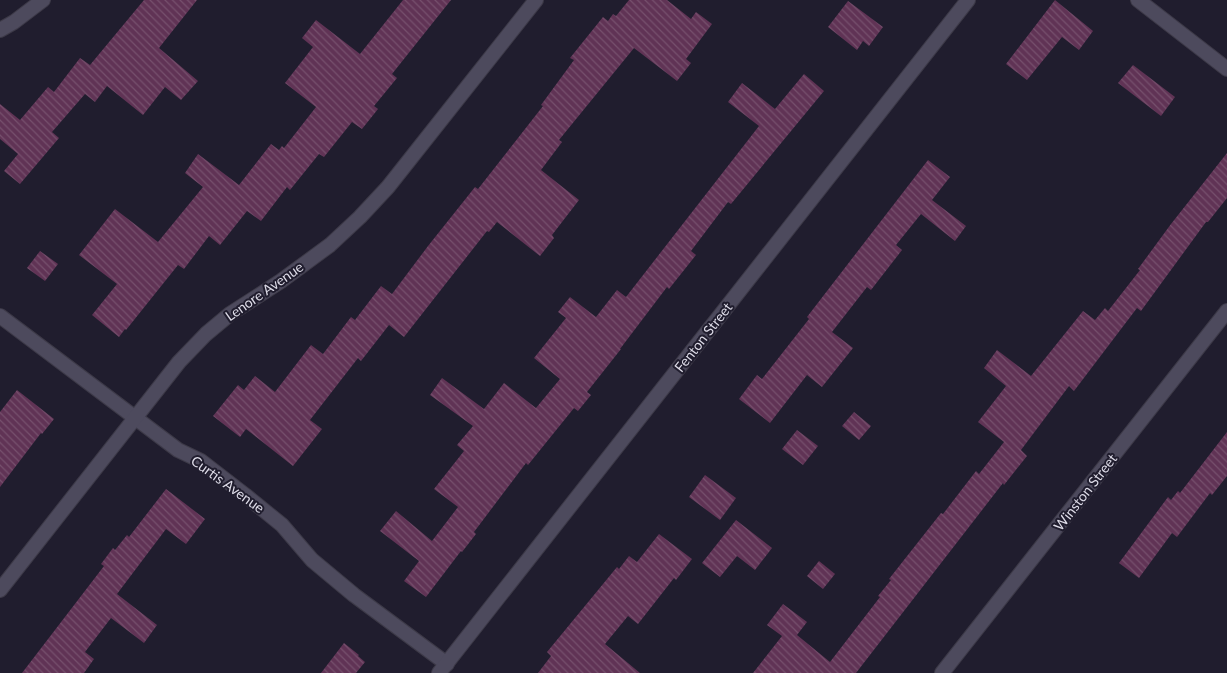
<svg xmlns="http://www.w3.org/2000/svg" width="1227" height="673" viewBox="0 0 1227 673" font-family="Lato,sans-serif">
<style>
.building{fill:url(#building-back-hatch)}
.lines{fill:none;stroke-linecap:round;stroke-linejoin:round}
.minor-casing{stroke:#3d3a48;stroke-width:16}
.minor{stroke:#4d4a5d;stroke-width:14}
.labels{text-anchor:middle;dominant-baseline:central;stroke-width:4;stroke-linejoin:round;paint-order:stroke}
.street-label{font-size:14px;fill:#dedce8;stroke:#201d2e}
</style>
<defs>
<pattern id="building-back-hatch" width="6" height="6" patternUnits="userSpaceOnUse" patternTransform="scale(1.25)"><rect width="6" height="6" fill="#603355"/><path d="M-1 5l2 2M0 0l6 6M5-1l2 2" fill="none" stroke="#76506d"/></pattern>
</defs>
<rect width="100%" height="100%" fill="#201d2e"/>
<!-- building -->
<g class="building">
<polygon points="144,0 197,0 159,48 198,81 181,100 165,87 143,115 107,86 95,102 85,94 52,132 59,138 20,184 4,171 18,154 0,139 0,104 20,120 48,87 54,92 80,58 90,65"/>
<polygon points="403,0 451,0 392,74 397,78 374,106 378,109 362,129 352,122 324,157 319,154 290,190 287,187 261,221 247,211 220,245 209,236 184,269 178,265 126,330 125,329 119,337 92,315 117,284 79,255 115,209 158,242 203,187 185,173 198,154 239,185 271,144 279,150 282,146 284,148 316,107 285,83 313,47 302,38 316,20 360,54"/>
<polygon points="629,0 667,0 691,19 696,12 712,24 686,59 691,63 677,81 634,48 559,140 562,142 541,170 579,200 552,235 554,238 540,256 497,222 489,232 487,231 404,337 389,325 361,361 358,358 310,420 322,429 293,466 246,429 240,437 213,416 238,385 244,390 255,376 275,392 311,345 323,354 351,317 355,320 381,286 392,294 428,246 475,187 478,189 543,106 541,105 574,60 570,58 603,17 608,21 613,14 616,16"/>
<polygon points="1055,0 1093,31 1079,50 1062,37 1027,80 1006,64"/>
<polygon points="848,1 883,27 869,46 863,41 857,50 828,27"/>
<polygon points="1133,65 1175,97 1161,116 1118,83"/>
<polygon points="804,74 824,91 731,204 728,202 691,251 696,255 669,289 667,287 620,349 621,349 587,392 591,395 578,411 574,408 528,465 526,463 474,532 476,534 462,552 461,551 426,597 404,581 419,561 380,531 396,511 432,541 458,507 434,489 464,451 457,445 473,426 430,395 442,378 484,409 504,383 536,408 560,379 534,358 566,318 558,312 570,297 596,317 617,290 626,297 759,126 728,102 742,83 775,109"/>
<polygon points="1227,153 1227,198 1208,222 1206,222 1141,311 1137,308 1074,391 1069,386 1021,450 1027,456 1004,485 1003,483 856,673 753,673 782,636 767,625 783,604 807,622 797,635 830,662 880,597 878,596 891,580 889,579 941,513 943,514 976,471 979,474 1004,442 978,422 1006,386 984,368 997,350 1031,376 1083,311 1095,320 1105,308 1108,311 1140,270 1138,269 1171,224"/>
<polygon points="928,160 950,177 932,200 966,226 955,241 921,214 896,245 902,250 871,290 867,287 832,332 853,348 822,387 807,375 770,423 739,399 757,375 762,379 809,319 807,317"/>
<polygon points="40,251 58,264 45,281 27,268"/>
<polygon points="17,390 54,419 42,434 41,433 0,487 0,412"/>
<polygon points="854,412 871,426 859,440 842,426"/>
<polygon points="797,430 818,446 803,465 782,449"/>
<polygon points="1227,432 1227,476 1212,495 1210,493 1177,537 1172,533 1139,578 1119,563 1168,497 1171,500 1178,491 1180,493"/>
<polygon points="705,475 736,498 720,520 689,497"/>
<polygon points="166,489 205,519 186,544 166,529 117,594 157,625 144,643 111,618 85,652 94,659 84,673 22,673 104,566 101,564 113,548 115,550 127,535 129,537"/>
<polygon points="736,520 772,548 755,570 737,556 720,577 702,563"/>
<polygon points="659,534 692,559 676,580 674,578 638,624 628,616 605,644 640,673 538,673 551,656 547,652 617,567 619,569 629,556 637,562"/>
<polygon points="819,561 835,574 823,589 807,576"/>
<polygon points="344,643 359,655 358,656 365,662 356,673 321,673"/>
</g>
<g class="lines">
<!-- minor casing -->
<g class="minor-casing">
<g id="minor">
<polyline points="1138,0 1227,69"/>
<polyline points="0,30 14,22 43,0"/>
<polyline points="0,316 178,450 201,461 245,495 282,525 312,560 354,595 447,664"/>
<polyline points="0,590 179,362 206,334 230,314 281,281 330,245 360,217 388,187 536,0"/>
<polyline points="439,673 968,0"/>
<polyline points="942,673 1227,311"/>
</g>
</g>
<!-- minor -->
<use href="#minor" class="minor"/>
</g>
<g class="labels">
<!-- street labels -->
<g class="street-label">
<text transform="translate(264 291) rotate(-35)">Lenore Avenue</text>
<text transform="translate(703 337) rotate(-52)">Fenton Street</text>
<text transform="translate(228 484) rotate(36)">Curtis Avenue</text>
<text transform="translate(1085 492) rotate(-52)">Winston Street</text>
</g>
</g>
</svg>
